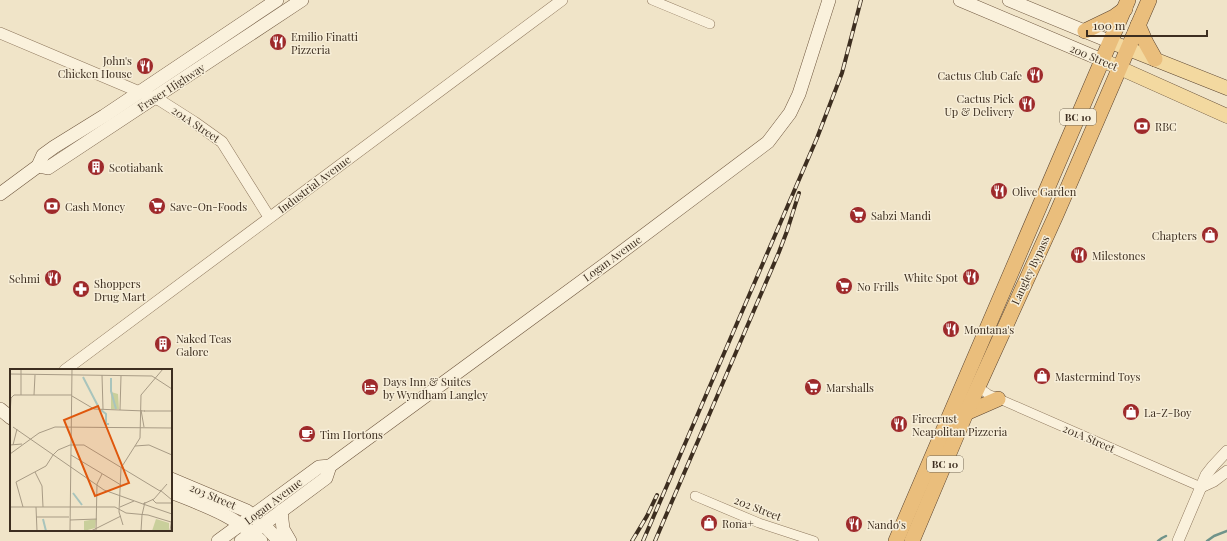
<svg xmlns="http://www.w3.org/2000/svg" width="1227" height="541" viewBox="0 0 1227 541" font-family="'Playfair Display',serif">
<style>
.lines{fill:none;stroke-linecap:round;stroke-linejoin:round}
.stream{stroke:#6f938a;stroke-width:2.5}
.minor-casing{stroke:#8d765c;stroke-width:10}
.tertiary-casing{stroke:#8d765c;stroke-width:12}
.secondary-casing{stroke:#6f573f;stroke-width:14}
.primary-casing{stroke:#5b4430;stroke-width:15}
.trunk-casing{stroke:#5b4430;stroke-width:16}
.minor{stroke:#faf1dc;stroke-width:9}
.tertiary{stroke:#faf1dc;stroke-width:11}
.secondary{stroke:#faf1dc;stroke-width:13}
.primary{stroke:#f3d9a0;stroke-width:14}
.trunk{stroke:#eabe7c;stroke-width:15}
.rail-casing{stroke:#3d2e20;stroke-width:4}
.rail{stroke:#f7eed8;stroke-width:2.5;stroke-dasharray:8;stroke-linecap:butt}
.labels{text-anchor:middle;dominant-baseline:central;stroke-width:3;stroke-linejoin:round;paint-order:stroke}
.shield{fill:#f7eed8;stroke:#756857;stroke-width:1}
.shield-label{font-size:10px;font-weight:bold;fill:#3d2e20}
.poi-label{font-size:11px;fill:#3d2e20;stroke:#f7eed8;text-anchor:start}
.street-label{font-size:11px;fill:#3d2e20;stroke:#f7eed8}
.inset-river{fill:none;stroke:#a9c4bc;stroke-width:2}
.inset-road{fill:none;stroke:#a89b85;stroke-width:1}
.view{fill:#df570d;fill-opacity:0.15;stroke:#df570d;stroke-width:2}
.inset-edge{fill:none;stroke:#3d2e20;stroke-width:2}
</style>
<rect width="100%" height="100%" fill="#f0e4c8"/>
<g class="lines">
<!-- stream -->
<g class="stream">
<polyline points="1158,541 1162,538 1166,536"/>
<polyline points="1207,541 1214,536 1227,531"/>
</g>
<!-- minor casing -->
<g class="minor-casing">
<g id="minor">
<polyline points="652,0 710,24"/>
<polyline points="978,387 988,394 1201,487"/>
<polyline points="695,496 759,523 814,541"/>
</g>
</g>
<!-- tertiary casing -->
<g class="tertiary-casing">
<g id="tertiary">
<polyline points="0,33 161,101 194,122 222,142 269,217"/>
<polyline points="65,370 562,0"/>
<polyline points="1201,487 1214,481 1227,471"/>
<polyline points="1178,541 1206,475 1213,466 1227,451"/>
</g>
</g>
<!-- secondary casing -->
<g class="secondary-casing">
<g id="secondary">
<polyline points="960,0 1102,60"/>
<polyline points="1009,0 1111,42"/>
<polyline points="38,166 48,168 302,0"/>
<polyline points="0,194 38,166 43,155 54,147 104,116 277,0"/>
<polyline points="0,409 11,418"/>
<polyline points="171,479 247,511 263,524 279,541"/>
<path d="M171,492C205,506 234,515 261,541"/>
<polyline points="281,511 283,529 290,541"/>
<polyline points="218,541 319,467 330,466"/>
<polyline points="241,541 326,478 330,466 615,257 768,142 790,113 799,94 829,0"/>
</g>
</g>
<!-- primary casing -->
<g class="primary-casing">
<g id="primary">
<polyline points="1111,42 1227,88"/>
<polyline points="1102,60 1227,116"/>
</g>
</g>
<!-- trunk casing -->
<g class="trunk-casing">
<g id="trunk">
<polyline points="1138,25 1146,43 1155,59"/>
<polyline points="1085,31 1114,17 1125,9"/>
<polyline points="966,413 998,399"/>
<polyline points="896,541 1128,0"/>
<polyline points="912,541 966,413 1056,215 1149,0"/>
</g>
</g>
<!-- minor -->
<use href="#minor" class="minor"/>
<!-- tertiary -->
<use href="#tertiary" class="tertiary"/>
<!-- secondary -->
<use href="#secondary" class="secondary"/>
<!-- primary -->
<use href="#primary" class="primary"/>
<!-- trunk -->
<use href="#trunk" class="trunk"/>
<!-- rail casing -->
<g class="rail-casing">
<g id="rail">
<polyline points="632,541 647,516 657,495"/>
<polyline points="643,541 817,138 842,73 861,0"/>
<polyline points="655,541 779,252 787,231 799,193"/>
</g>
</g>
<!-- rail -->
<use href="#rail" class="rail"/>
</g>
<!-- icons -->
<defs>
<g id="restaurant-disc" transform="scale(0.9)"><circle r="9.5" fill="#9e2a2b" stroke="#f7eed8"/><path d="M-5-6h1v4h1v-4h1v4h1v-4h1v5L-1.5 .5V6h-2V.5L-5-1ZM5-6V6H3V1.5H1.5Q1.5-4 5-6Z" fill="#fff"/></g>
<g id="bank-disc" transform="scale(0.9)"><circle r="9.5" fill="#9e2a2b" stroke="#f7eed8"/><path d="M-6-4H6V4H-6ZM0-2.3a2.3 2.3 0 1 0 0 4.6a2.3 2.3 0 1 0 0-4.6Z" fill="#fff"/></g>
<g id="building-disc" transform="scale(0.9)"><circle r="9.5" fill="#9e2a2b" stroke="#f7eed8"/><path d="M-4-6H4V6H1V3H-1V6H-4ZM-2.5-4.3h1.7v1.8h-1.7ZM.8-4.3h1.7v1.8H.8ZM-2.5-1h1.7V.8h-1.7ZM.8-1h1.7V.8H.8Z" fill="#fff"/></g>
<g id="supermarket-disc" transform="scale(0.9)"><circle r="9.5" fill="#9e2a2b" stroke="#f7eed8"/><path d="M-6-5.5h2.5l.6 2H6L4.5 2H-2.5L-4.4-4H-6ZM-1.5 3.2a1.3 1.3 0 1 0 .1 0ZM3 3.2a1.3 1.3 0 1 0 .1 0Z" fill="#fff"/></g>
<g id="shop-disc" transform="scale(0.9)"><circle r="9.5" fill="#9e2a2b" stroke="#f7eed8"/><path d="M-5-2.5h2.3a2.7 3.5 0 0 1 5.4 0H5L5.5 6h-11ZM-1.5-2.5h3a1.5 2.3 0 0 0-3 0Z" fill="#fff"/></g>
<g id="pharmacy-disc" transform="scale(0.9)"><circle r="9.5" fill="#9e2a2b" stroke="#f7eed8"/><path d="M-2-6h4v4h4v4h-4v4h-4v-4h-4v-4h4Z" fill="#fff"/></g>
<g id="hotel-disc" transform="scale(0.9)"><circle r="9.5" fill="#9e2a2b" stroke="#f7eed8"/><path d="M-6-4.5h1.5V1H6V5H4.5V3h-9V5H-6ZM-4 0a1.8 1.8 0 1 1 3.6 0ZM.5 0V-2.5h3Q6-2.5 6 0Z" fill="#fff"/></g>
<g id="cafe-disc" transform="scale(0.9)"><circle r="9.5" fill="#9e2a2b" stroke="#f7eed8"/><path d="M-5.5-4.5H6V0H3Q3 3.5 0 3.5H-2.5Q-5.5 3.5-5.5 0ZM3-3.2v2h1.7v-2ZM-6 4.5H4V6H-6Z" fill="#fff"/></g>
</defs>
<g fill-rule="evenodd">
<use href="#restaurant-disc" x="278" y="42"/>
<use href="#restaurant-disc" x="145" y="66"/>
<use href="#restaurant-disc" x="1035" y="75"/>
<use href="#restaurant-disc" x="1027" y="104"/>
<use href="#bank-disc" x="1142" y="126"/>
<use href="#building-disc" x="96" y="167"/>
<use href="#restaurant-disc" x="999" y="191"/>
<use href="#bank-disc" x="52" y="206"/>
<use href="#supermarket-disc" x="157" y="206"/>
<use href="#supermarket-disc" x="858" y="215"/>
<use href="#shop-disc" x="1210" y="235"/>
<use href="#restaurant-disc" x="1079" y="255"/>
<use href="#restaurant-disc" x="971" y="277"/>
<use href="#restaurant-disc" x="53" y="278"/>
<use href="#supermarket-disc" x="844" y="286"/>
<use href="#pharmacy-disc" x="81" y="289"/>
<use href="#restaurant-disc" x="951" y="329"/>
<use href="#building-disc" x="163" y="344"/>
<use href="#shop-disc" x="1042" y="376"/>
<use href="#hotel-disc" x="370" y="387"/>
<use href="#supermarket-disc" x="813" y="387"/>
<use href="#shop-disc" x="1131" y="412"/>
<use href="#restaurant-disc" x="899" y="424"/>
<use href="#cafe-disc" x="307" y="434"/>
<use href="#shop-disc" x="709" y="523"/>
<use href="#restaurant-disc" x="854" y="524"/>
</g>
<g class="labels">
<!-- shield labels -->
<g class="shield">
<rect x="1060" y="109" width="36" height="16" rx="3"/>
<rect x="927" y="456" width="36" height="16" rx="3"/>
</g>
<g class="shield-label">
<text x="1078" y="117">BC 10</text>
<text x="945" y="464">BC 10</text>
</g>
<!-- poi labels -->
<g class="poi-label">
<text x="291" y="36">Emilio Finatti<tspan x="291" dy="13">Pizzeria</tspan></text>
<text x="132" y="60" text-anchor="end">John's<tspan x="132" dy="13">Chicken House</tspan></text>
<text x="1022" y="75" text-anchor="end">Cactus Club Cafe</text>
<text x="1014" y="98" text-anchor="end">Cactus Pick<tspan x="1014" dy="13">Up &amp; Delivery</tspan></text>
<text x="1155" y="126">RBC</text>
<text x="109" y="167">Scotiabank</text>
<text x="1012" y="191">Olive Garden</text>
<text x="65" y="206">Cash Money</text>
<text x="170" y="206">Save-On-Foods</text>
<text x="871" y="215">Sabzi Mandi</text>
<text x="1197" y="235" text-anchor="end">Chapters</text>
<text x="1092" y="255">Milestones</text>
<text x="958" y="277" text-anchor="end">White Spot</text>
<text x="40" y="278" text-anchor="end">Sehmi</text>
<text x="94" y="283">Shoppers<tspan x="94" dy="13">Drug Mart</tspan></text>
<text x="857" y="286">No Frills</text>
<text x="964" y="329">Montana's</text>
<text x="176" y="338">Naked Teas<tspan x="176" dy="13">Galore</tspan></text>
<text x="1055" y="376">Mastermind Toys</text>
<text x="383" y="381">Days Inn &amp; Suites<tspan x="383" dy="13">by Wyndham Langley</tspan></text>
<text x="826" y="387">Marshalls</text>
<text x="1144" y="412">La-Z-Boy</text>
<text x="912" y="418">Firecrust<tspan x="912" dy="13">Neapolitan Pizzeria</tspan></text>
<text x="320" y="434">Tim Hortons</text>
<text x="722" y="523">Rona+</text>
<text x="867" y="524">Nando's</text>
</g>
<!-- street labels -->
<g class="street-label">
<text transform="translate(1094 57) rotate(23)">200 Street</text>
<text transform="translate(171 87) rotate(-33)">Fraser Highway</text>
<text transform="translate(196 124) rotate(34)">201A Street</text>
<text transform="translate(314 184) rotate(-37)">Industrial Avenue</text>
<text transform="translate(612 258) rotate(-36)">Logan Avenue</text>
<text transform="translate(1030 270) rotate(-65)">Langley Bypass</text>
<text transform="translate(1089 438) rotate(23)">201A Street</text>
<text transform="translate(213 496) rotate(23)">203 Street</text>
<text transform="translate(273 501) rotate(-37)">Logan Avenue</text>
<text transform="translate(758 508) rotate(21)">202 Street</text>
</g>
</g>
<!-- overview -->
<g transform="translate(10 369)">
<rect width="162" height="162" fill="#f0e4c8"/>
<path d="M101,23L108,25L109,40H101ZM86,150L85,159L74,162V152ZM146,150L159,154V162H142Z" fill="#c9cf9b"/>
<path class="inset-river" d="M73,8L89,39M101,9V22L106,40M91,41L96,45V55H99M63,124L72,136M33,150L36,162"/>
<path class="inset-road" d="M0,5L142,7L162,20M92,6L93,40M11,26V0M24,26L25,6M62,27L84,40L135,42M110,41L111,7M131,41L134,58M134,42H162M0,46L1,29L4,26H62M3,58L94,121L133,135M0,76L12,75M3,76L7,60M125,77L139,76L162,86M0,85L29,64L45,58L162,59M43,86L48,81L60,76H74L150,122M61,86L111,116M25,103L32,117L33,138M150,121L162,131M142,130L146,134H162M133,135L162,145M133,135L144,130L157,115M0,138H105L116,144L138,146L161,153M13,138L6,113L36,97L43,86M26,138L27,162M110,138L124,132M132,146L135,133M26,148H59M60,151L87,150M113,156L109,143L111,99L130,69L131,26L153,0M60,162L62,0M81,162L111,147M86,162L87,115L92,105M131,162L132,146M160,162L162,148"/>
<path class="view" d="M88,37L119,114L85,127L54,51Z"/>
<rect width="162" height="162" class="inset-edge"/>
</g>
<!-- scale -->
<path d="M1087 30v6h120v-6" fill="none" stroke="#3d2e20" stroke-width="2"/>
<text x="1093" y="30" font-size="12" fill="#3d2e20" stroke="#f7eed8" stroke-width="3" paint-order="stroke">100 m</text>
</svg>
